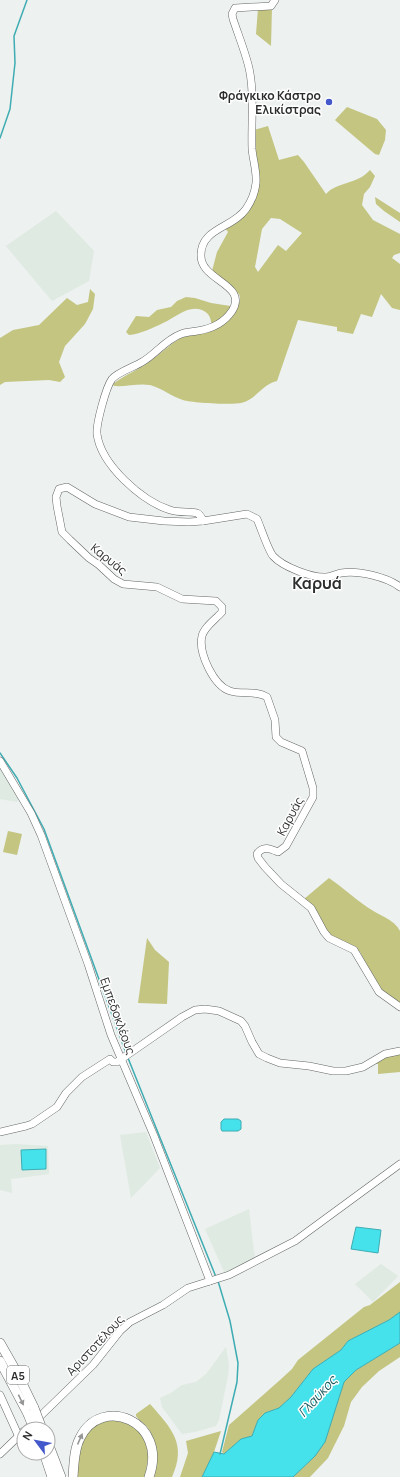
<svg xmlns="http://www.w3.org/2000/svg" width="400" height="1477" viewBox="0 0 400 1477" font-family="Manrope,sans-serif">
<style>
.built{fill:#dfeae2}
.green{fill:#c3c581;fill-rule:evenodd}
.water{fill:#45e2ec;stroke:#3eacb3}
.lines{fill:none;stroke-linecap:round;stroke-linejoin:round}
.stream{stroke:#3eacb3;stroke-width:1.5}
.secondary-casing{stroke:#636664;stroke-width:8}
.highway-casing{stroke:#636664;stroke-width:10}
.secondary{stroke:#fff;stroke-width:7}
.highway{stroke:#fff;stroke-width:9}
.highway-bridge-casing{stroke:#636664;stroke-width:10;stroke-linecap:butt}
.highway-bridge{stroke:#fff;stroke-width:9}
.oneway{fill:#969696}
.poi-dot{fill:#4258cb;stroke:#fff;stroke-width:1.5}
.labels{text-anchor:middle;dominant-baseline:central;stroke-width:3;stroke-linejoin:round;paint-order:stroke}
.shield{fill:#fff;stroke:#6b6d6c;stroke-width:1}
.shield-label{font-size:11px;font-weight:bold;fill:#2c2e2d}
.poi-label{font-size:12px;font-weight:bold;fill:#2c2e2d;stroke:#fff;text-anchor:end}
.street-label{font-size:12px;fill:#2c2e2d;stroke:#fff}
.water-label{font-size:13px;font-style:italic;fill:#19595d;stroke:#fff}
.district-label{font-size:16px;font-weight:bold;fill:#2c2e2d;stroke:#fff}
</style>
<rect width="100%" height="100%" fill="#edf1ef"/>
<!-- built -->
<g class="built">
<polygon points="56,211 94,251 89,281 52,301 6,246"/>
<polygon points="0,768 18,799 17,802 0,799"/>
<polygon points="146,1132 160,1168 131,1198 120,1135"/>
<polygon points="16,1144 48,1146 49,1174 11,1179 12,1193 0,1190 0,1145"/>
<polygon points="249,1209 255,1260 225,1274 205,1229"/>
<polygon points="381,1264 398,1276 373,1302 355,1284"/>
<polygon points="226,1347 229,1365 228,1376 219,1420 216,1426 195,1432 182,1434 162,1407 160,1398 171,1393 182,1385 196,1382 206,1374"/>
</g>
<!-- green -->
<g class="green">
<polygon points="272,7 271,46 256,34 258,8"/>
<polygon points="347,107 377,119 386,130 385,140 379,155 375,154 336,121 335,120"/>
<path d="M268,126L279,160L298,155L304,162L326,194C338,181 357,185 370,170L375,176L370,187L364,194L362,205L373,220L400,234V253L394,255L392,258L400,264V310L392,308L381,294L372,317L361,314L353,334L337,331V327L298,320L277,381C262,384 256,400 241,403C233,405 192,403 183,400C172,397 162,388 150,385C138,383 126,387 114,386L113,384C126,374 141,369 153,359C163,352 170,344 181,338C191,334 202,335 212,331C211,322 212,314 202,310C187,305 177,317 163,323C153,328 140,334 129,335L126,332L136,316L149,317L157,310L171,307L177,301L186,297L195,298L211,303L237,307C240,303 241,299 239,294L212,271L217,252L228,232L225,228C235,225 246,217 251,207C252,203 252,196 252,192C254,171 255,150 254,130ZM271,218L280,219L302,233L286,251L278,245L258,272L255,267L262,229Z"/>
<polygon points="375,197 400,213 400,222 384,211 376,204"/>
<polygon points="90,289 95,294 93,309 85,324 65,346 59,362 65,377 60,382 49,380 5,382 0,385 0,338 13,330 39,325 67,298 77,305 88,302"/>
<polygon points="8,831 22,834 17,855 3,852"/>
<path d="M329,878C342,887 354,898 367,907C378,915 394,919 400,931V1005L380,990L360,952L355,947L328,934L304,899Z"/>
<polygon points="147,938 155,950 169,962 167,1004 138,1003"/>
<polygon points="400,1053 400,1072 378,1074 378,1064 376,1064 380,1059"/>
<polygon points="400,1282 400,1312 389,1320 348,1341 341,1350 313,1369 291,1397 279,1408 265,1413 258,1420 253,1436 241,1439 224,1454 222,1452 229,1425 280,1380 292,1369 298,1360 364,1307 370,1305"/>
<polygon points="400,1343 400,1357 379,1371 362,1387 351,1402 344,1426 328,1458 310,1477 293,1477 315,1456 344,1382 356,1370"/>
<path d="M150,1404C172,1429 187,1444 172,1477H153C157,1459 159,1443 147,1427C144,1423 138,1420 136,1416V1414Z"/>
<polygon points="108,1420 128,1422 144,1436 149,1452 145,1477 76,1477 81,1444 91,1428"/>
<polygon points="221,1431 214,1452 202,1477 180,1477 188,1453 186,1441"/>
</g>
<!-- water -->
<g class="water">
<polygon points="224,1119 238,1119 241,1121 241,1129 238,1131 222,1131 221,1129 221,1122"/>
<polygon points="46,1149 46,1169 22,1170 21,1150"/>
<polygon points="356,1227 381,1230 378,1253 351,1249"/>
<polygon points="400,1312 400,1343 356,1370 344,1382 325,1442 315,1456 293,1477 202,1477 214,1452 224,1454 241,1439 252,1436 258,1420 265,1413 279,1408 291,1397 313,1369 341,1350 348,1341 389,1320"/>
</g>
<g class="lines">
<!-- stream -->
<g class="stream">
<polyline points="0,138 10,109 15,63 14,36 27,0"/>
<polyline points="0,753 17,778 44,829 126,1053"/>
<polyline points="128,1058 216,1277"/>
<polyline points="218,1281 230,1321 238,1363 237,1382 220,1454"/>
</g>
<!-- secondary casing -->
<g class="secondary-casing">
<g id="secondary">
<path d="M203,521C202,518 201,515 197,513C191,511 179,513 170,510C142,501 101,465 97,434C96,424 106,387 112,379C118,372 134,367 142,362C156,354 165,340 181,334C186,332 192,332 197,331C211,329 224,323 232,311C249,284 200,281 201,255C201,228 233,228 246,209C251,202 255,192 256,183C257,172 253,160 252,149C251,123 255,89 248,64C244,49 238,34 233,19L232,14L235,8L271,6L275,0"/>
<path d="M400,587C387,577 358,570 341,573C336,574 331,577 326,577C312,578 283,567 273,556C268,550 261,528 257,519L247,514L203,521L189,522L164,521L129,517L95,504L67,487L59,489L56,497L57,506L62,532L70,540L89,558L99,565L114,579L123,584L157,587L182,599L216,601L222,607V612C216,619 204,627 202,636C198,653 214,686 230,691C242,695 256,690 267,697L275,720L276,737L281,742L302,751L313,788V797L286,846L278,852C271,849 263,845 257,854L258,858L265,867L281,884L311,908L324,932L329,938L354,950L379,992L400,1007"/>
<polyline points="0,761 31,813 41,835 88,964 111,1035 154,1136 210,1281"/>
<polyline points="0,1132 26,1126 32,1124 57,1107 66,1093 82,1077 110,1059 113,1062 117,1062 182,1017 195,1010 205,1009 219,1011 241,1021 245,1026 252,1042 259,1054 267,1058 280,1063 309,1066 333,1071 346,1071 363,1067 385,1054 400,1051"/>
<polyline points="0,1395 19,1437"/>
<polyline points="27,1429 93,1365 120,1331 130,1322 163,1305 188,1288 229,1275 295,1241 400,1164"/>
<polyline points="0,1454 24,1431"/>
</g>
</g>
<!-- highway casing -->
<g class="highway-casing">
<g id="highway">
<polyline points="0,1343 16,1371 34,1408"/>
<polyline points="0,1361 28,1414"/>
<polyline points="48,1443 61,1477"/>
<polyline points="44,1453 52,1477"/>
<path d="M73,1477C74,1464 74,1449 80,1438C101,1394 169,1421 149,1477"/>
</g>
</g>
<!-- secondary -->
<use href="#secondary" class="secondary"/>
<!-- highway -->
<use href="#highway" class="highway"/>
<!-- highway-bridge casing -->
<g class="highway-bridge-casing">
<g id="highway-bridge">
<polyline points="34,1408 42,1429"/>
<polyline points="28,1414 34,1429"/>
</g>
</g>
<!-- highway-bridge -->
<use href="#highway-bridge" class="highway-bridge"/>
</g>
<!-- one-way arrows -->
<defs><path id="oneway-solid" d="M-6-.8H1V-3.2L6.5 0L1 3.2V.8H-6Z"/></defs>
<g class="oneway">
<use href="#oneway-solid" transform="translate(21 1400) rotate(64)"/>
<use href="#oneway-solid" transform="translate(80 1439) rotate(-66)"/>
</g>
<!-- markers -->
<circle class="poi-dot" cx="329" cy="102" r="4"/>
<g class="labels">
<!-- shield labels -->
<rect class="shield" x="7" y="1366" width="22" height="18" rx="3"/>
<g class="shield-label">
<text x="18" y="1375">Α5</text>
</g>
<!-- poi labels -->
<g class="poi-label">
<text x="321" y="95">Φράγκικο Κάστρο<tspan x="321" dy="14">Ελικίστρας</tspan></text>
</g>
<!-- street labels -->
<g class="street-label">
<text transform="translate(109 559) rotate(38)">Καρυάς</text>
<text transform="translate(290 816) rotate(-62)">Καρυάς</text>
<text transform="translate(118 1016) rotate(70)">Εμπεδοκλέους</text>
<text transform="translate(95 1345) rotate(-47)">Αριστοτέλους</text>
</g>
<!-- water labels -->
<g class="water-label">
<text transform="translate(317 1396) rotate(-48)">Γλαύκος</text>
</g>
<!-- district labels -->
<g class="district-label">
<text x="317" y="583">Καρυά</text>
</g>
</g>
<!-- north arrow -->
<g transform="translate(36 1441) rotate(302)"><circle r="19" fill="#ffffff" stroke="#ababab"/>
<path d="M0-3L7 15L0 10L-7 15Z" fill="#4258cb"/>
<text y="-6" font-size="11" font-weight="bold" text-anchor="middle" fill="#2c2e2d">N</text>
</g>
</svg>
